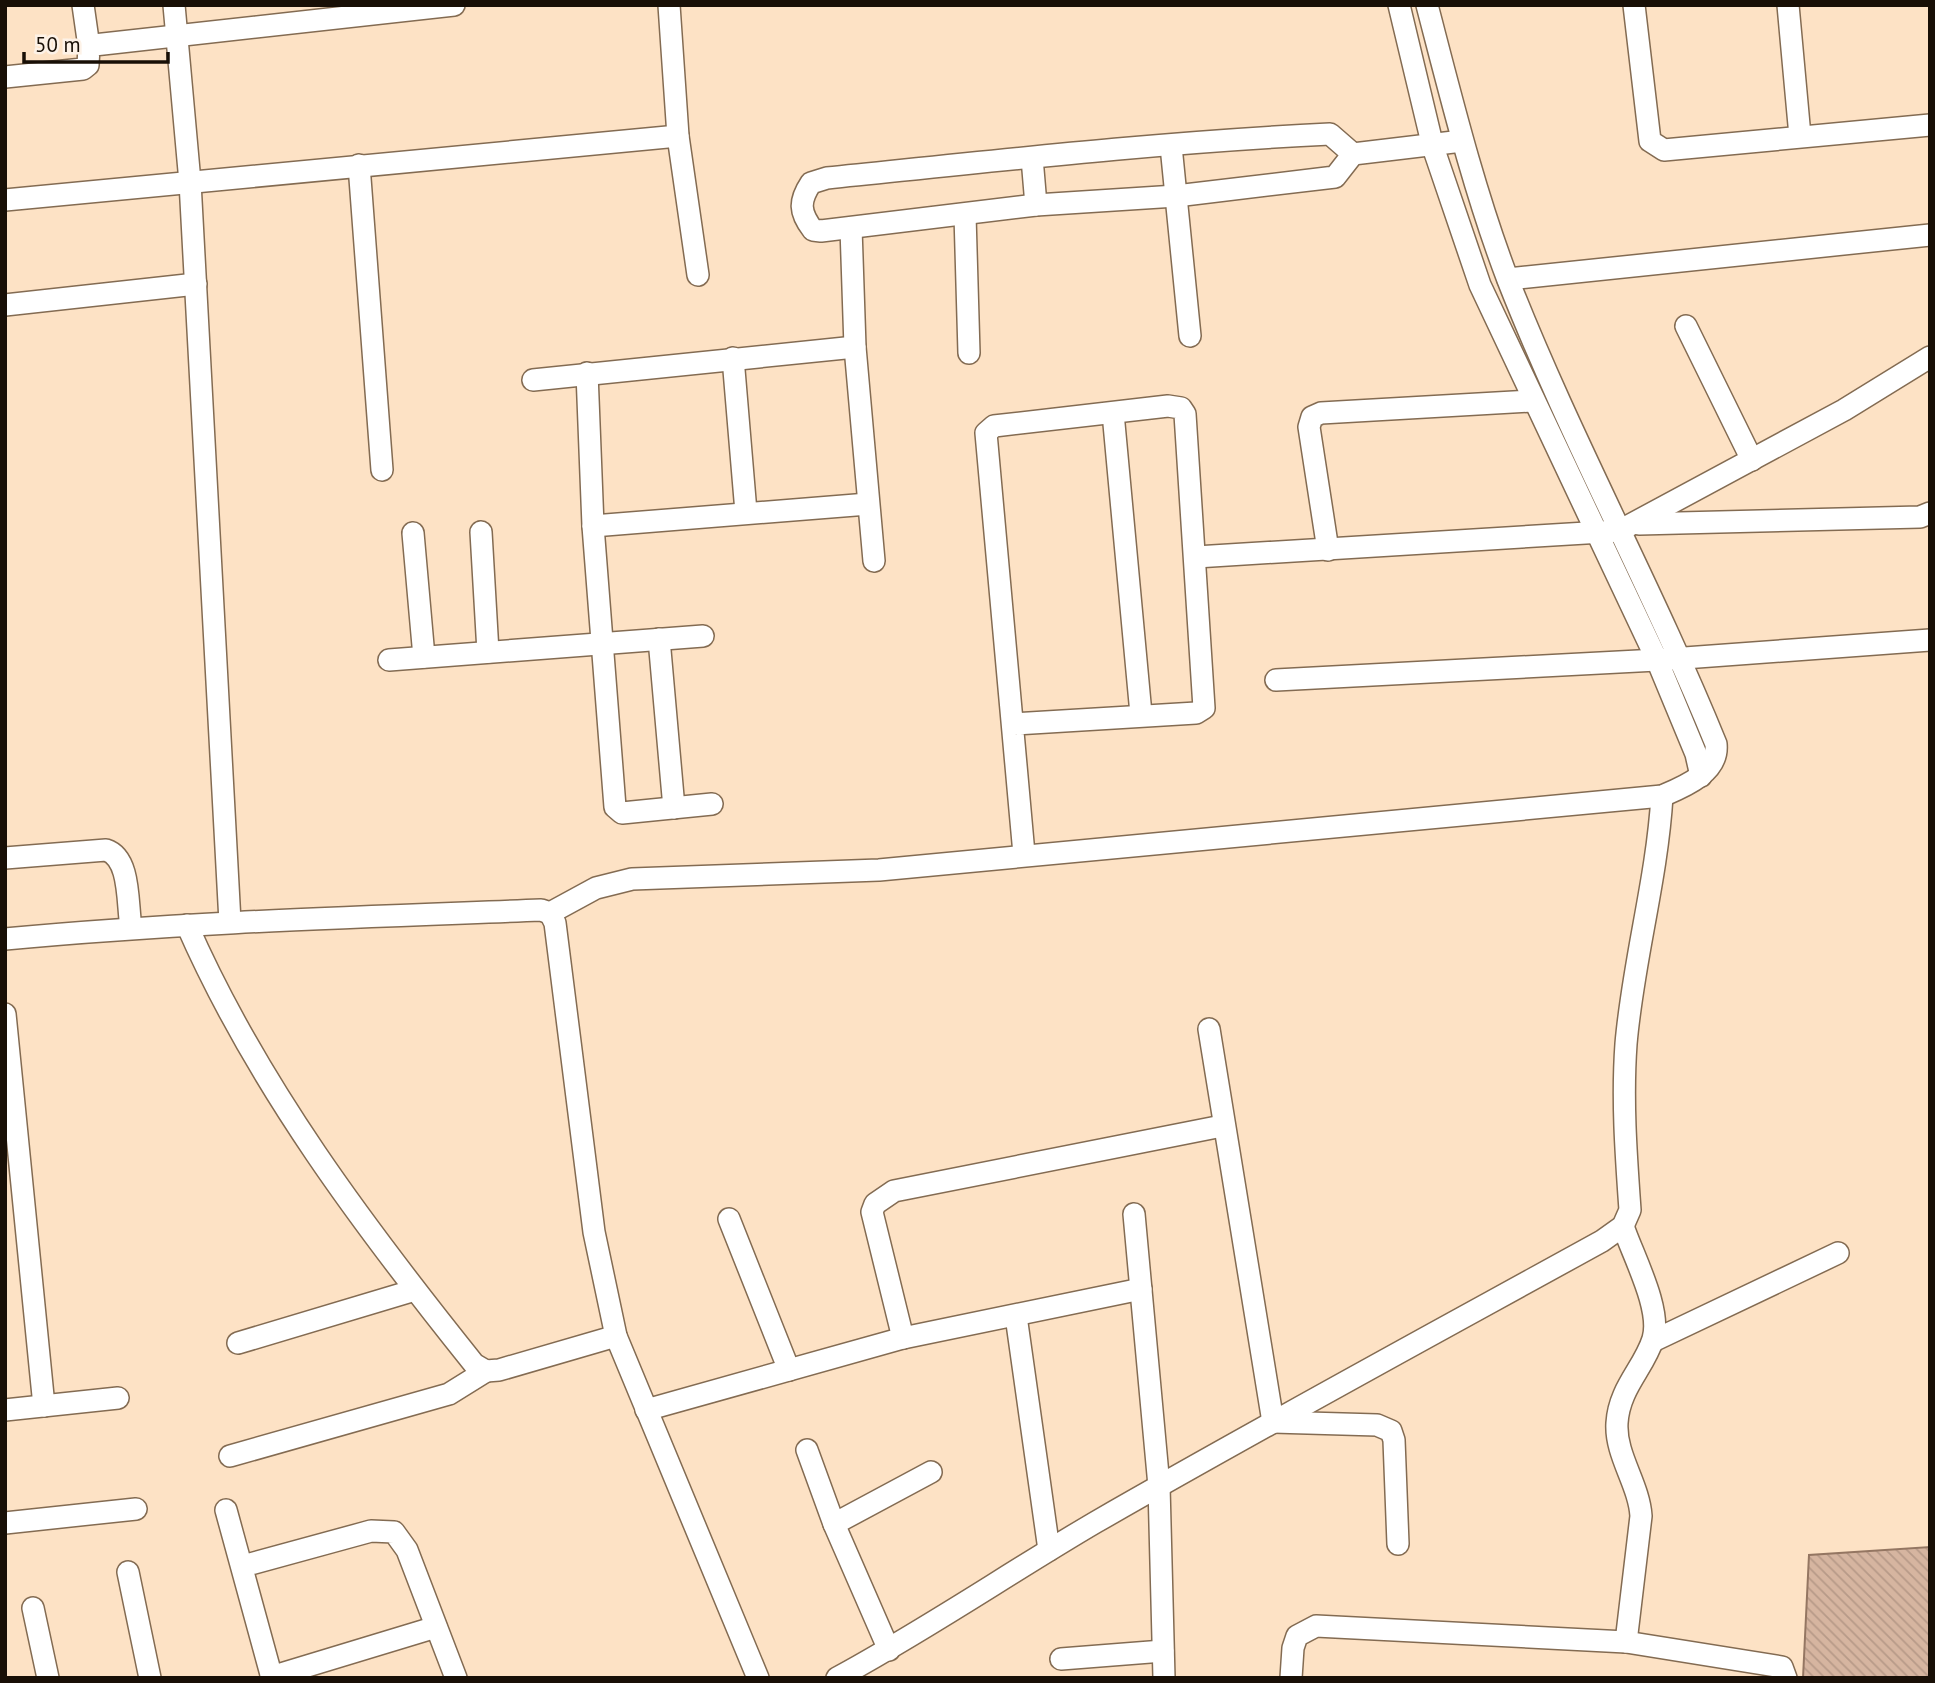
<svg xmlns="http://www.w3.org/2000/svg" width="1935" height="1683" viewBox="0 0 1935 1683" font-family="'PT Sans',sans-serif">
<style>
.building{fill:url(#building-back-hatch);stroke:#947662;stroke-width:2}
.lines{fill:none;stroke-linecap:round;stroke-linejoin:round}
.minor-casing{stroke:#836b52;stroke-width:24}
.minor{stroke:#fff;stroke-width:21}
</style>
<defs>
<pattern id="building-back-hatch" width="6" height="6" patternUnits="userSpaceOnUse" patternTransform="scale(1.75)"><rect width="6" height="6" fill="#d6b5a0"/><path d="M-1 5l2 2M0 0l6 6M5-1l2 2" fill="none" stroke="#b79a88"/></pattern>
</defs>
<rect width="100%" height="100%" fill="#fde2c5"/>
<!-- building -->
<polygon class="building" points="1930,1547 1930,1678 1803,1678 1809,1555"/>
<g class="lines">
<!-- minor casing -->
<g class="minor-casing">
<g id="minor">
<polyline points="83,5 89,47"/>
<polyline points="174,5 190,182 230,922"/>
<polyline points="669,5 678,136 698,275"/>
<polyline points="1399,5 1433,147 1480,285 1657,660 1696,754 1701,776"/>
<polyline points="1634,5 1650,141 1664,150 1930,125"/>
<polyline points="1788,5 1800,136"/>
<polyline points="5,77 83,69 88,65 89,47 94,45 454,5"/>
<polyline points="1171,146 1190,336"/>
<path d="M1353,154L1335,177L1176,196L1036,205L821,231L813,230C799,212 799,201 811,183L827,178C994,161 1162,142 1330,134L1353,154L1462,141"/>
<polyline points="1032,158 1036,205"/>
<polyline points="359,165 382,470"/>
<polyline points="5,200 678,136"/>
<polyline points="965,215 969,353"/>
<polyline points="851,228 855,347 874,561"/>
<polyline points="1508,279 1930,235"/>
<polyline points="5,305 196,284"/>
<polyline points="1686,326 1752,460"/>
<polyline points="733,358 746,512"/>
<polyline points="587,373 593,526 615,807 622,813 712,804"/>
<polyline points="533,380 855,347"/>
<polyline points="1113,413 1141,714"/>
<polyline points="1639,524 1920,517 1930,513"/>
<polyline points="593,526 868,504"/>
<polyline points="481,532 488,652"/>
<polyline points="413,533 424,657"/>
<polyline points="1328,550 1309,427 1312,417 1321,413 1532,401"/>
<polyline points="1196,557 1619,531 1844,410 1930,357"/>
<polyline points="659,639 674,808"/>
<polyline points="389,660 703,636"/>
<polyline points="1276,680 1657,660 1930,640"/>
<polyline points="1014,724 1196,713 1204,708 1185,414 1181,408 1168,406 994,426 986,433 1024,854"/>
<path d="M5,858L106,850C131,858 127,904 131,927"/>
<polyline points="550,913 555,923 594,1232 616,1336 758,1678"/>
<path d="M187,925C257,1085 365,1228 474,1364L486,1371L499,1370L616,1336"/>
<path d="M5,939C183,922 362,917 541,910L550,913L596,888L632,879L879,870L1662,796C1683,787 1719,773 1716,744C1652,587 1570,438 1508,280C1474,191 1451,97 1427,5"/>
<polyline points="5,1014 44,1406"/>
<polyline points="1209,1029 1273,1422 1377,1425 1391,1431 1394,1440 1398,1544"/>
<polyline points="1134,1214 1159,1486 1164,1678"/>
<polyline points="729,1219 789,1370"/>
<path d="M1623,1226C1633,1256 1662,1309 1653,1339C1644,1368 1619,1388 1617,1423C1615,1455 1639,1484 1641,1516L1626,1642"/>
<polyline points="1016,1316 1049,1550"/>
<polyline points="903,1338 872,1212 875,1204 894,1191 1222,1126"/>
<polyline points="1653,1341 1838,1253"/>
<polyline points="238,1343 415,1290"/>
<polyline points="5,1410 118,1398"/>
<polyline points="646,1410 903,1338 1141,1289"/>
<polyline points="807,1450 834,1524 889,1650"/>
<polyline points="230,1456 449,1394 486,1371"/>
<polyline points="226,1510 272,1678"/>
<polyline points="5,1523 136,1509"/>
<polyline points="834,1524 931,1472"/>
<polyline points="243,1566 371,1531 394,1532 407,1550 456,1678"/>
<polyline points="128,1572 150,1678"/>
<polyline points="33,1608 48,1678"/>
<polyline points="1061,1659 1163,1651"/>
<polyline points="271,1677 436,1627"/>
<path d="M837,1678C926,1630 1009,1573 1096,1522C1263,1426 1433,1334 1602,1241L1623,1226L1630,1210C1626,1154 1622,1100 1626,1044C1633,961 1657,880 1662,796"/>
<polyline points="1291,1678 1293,1648 1297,1636 1316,1626 1626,1642 1782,1667 1786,1678"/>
</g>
</g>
<!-- minor -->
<use href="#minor" class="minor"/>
</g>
<!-- border -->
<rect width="1935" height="1683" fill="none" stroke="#180f06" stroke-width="14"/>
<!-- scale -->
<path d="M24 52v10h144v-10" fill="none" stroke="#180f06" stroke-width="3.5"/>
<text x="35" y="52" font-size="21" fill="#180f06" stroke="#fdf2e7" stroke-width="5" paint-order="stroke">50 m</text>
</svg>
